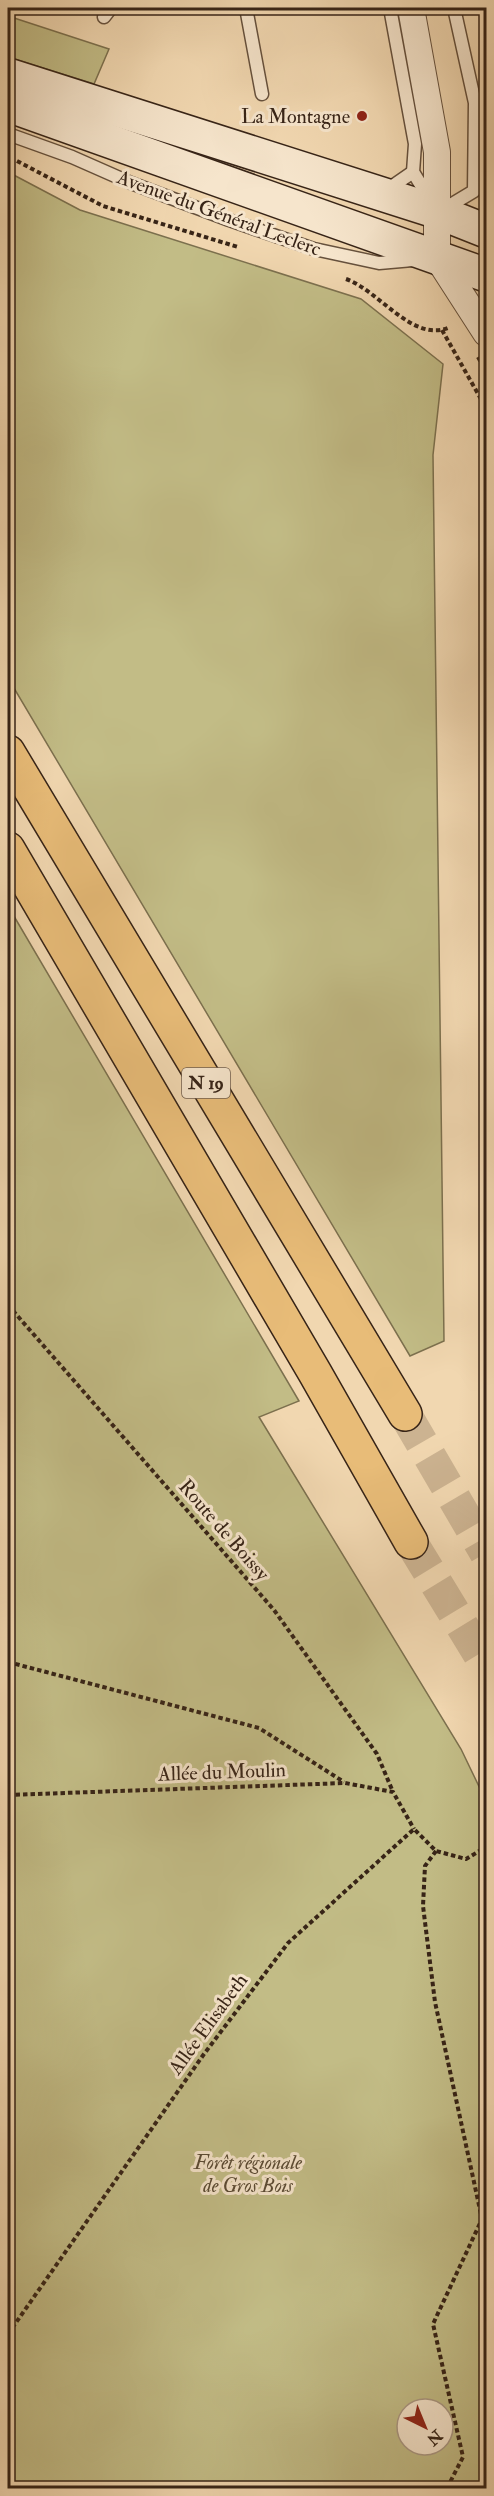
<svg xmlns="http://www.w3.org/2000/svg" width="494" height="2496" viewBox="0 0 494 2496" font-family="'IM FELL Double Pica',serif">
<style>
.green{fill:#c2bc86;stroke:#7c704e;stroke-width:1.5;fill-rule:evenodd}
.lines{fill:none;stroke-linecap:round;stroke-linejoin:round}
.highway-tunnel{stroke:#ccb391;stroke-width:33;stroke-dasharray:33 16;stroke-linecap:butt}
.lane-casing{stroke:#66513d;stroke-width:15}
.street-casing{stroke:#66513d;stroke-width:28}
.secondary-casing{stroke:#372417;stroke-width:36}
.highway-casing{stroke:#372417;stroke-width:36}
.path{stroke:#372417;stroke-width:4;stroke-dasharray:4.5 3;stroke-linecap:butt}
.lane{stroke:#f6e5cc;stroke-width:12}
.street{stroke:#f6e5cc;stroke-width:26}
.secondary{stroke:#f6e5cc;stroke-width:33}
.highway{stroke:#e8bc78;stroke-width:33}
.poi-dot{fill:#8f2418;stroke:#f6e5cc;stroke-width:2}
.labels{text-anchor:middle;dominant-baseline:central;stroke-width:6;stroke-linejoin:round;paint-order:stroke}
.shield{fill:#f6e5cc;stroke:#705e4d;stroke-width:1.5}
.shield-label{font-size:18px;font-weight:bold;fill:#372417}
.poi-label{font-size:20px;fill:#372417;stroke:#f6e5cc;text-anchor:end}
.street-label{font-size:20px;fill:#372417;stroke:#f6e5cc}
.park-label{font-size:20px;font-style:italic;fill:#5a4a33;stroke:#f6e5cc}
</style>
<rect width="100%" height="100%" fill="#f1d7b0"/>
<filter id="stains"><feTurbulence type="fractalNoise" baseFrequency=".00333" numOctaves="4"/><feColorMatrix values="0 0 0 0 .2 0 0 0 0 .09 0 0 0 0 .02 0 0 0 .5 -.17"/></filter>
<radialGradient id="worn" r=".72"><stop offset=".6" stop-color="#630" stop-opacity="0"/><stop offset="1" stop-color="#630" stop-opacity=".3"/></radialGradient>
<!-- green -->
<g class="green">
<polygon points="8,16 109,49 94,84 8,57"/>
<polygon points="8,172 80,210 361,299 443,364 433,455 444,1341 410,1356 8,678"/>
<path d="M8,906L299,1401L259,1417L461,1749L486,1801V2488H8ZM407,2409H443V2445H407Z"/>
</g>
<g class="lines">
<!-- highway-tunnel -->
<g class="highway-tunnel">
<polyline points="405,1414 486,1553"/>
<polyline points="411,1542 486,1665"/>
</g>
<!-- lane casing -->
<g class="lane-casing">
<g id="lane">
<polyline points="246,8 262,94"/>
<polyline points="390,8 415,144 413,172 432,203"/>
<polyline points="104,17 111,8"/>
<polyline points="8,134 72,157 131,183 229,220 314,249 379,263 413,260"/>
<polyline points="387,190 413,172"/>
<polyline points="444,209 474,191 475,103 454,8"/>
</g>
</g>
<!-- street casing -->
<g class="street-casing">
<polyline id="street" points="411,8 437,152 437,257 486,333"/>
</g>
<!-- secondary casing -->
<g class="secondary-casing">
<g id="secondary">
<polyline points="8,75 438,212 486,231"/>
<polyline points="8,105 486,275"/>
</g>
</g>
<!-- highway casing -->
<g class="highway-casing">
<g id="highway">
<polyline points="8,752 405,1414"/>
<polyline points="8,849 315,1373 411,1542"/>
</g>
</g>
<!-- path -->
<g class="path">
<polyline points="17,161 103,206 238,247"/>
<path d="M346,279C380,291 413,344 450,327"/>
<polyline points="442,330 486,408"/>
<polyline points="478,357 486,371"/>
<polyline points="8,1305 274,1610 377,1754 393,1792"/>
<polyline points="8,1662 259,1728 344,1782"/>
<polyline points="8,1795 345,1783 393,1792 414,1829"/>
<polyline points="436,1851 425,1866 423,1906 435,2002 482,2219 433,2324 463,2457 447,2488"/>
<polyline points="8,2334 204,2054 288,1943 414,1829 436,1851 466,1859 486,1847"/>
</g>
<!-- lane -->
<use href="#lane" class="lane"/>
<!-- street -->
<use href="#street" class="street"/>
<!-- secondary -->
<use href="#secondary" class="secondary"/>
<!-- highway -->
<use href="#highway" class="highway"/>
</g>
<!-- markers -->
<circle class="poi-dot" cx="362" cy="116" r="6"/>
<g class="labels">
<!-- shield labels -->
<rect class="shield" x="182" y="1068" width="48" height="30" rx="4.5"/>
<g class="shield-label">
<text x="206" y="1083">N 19</text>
</g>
<!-- poi labels -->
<g class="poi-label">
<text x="350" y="116">La Montagne</text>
</g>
<!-- street labels -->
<g class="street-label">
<text transform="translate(219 213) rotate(20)">Avenue du Général Leclerc</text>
<text transform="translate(224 1530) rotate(49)">Route de Boissy</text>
<text transform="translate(222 1772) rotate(-2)">Allée du Moulin</text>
<text transform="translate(208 2024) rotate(-54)">Allée Elisabeth</text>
</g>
<!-- park labels -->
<g class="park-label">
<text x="248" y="2162">Forêt régionale<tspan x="248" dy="23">de Gros Bois</tspan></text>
</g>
</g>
<!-- margin -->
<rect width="494" height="2496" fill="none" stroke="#f1d7b0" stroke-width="30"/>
<rect x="9" y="9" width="476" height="2478" fill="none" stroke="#372417" stroke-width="3"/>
<rect x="15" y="15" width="464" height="2466" fill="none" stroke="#372417" stroke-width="1.5"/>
<!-- north arrow -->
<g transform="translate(425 2427) rotate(137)"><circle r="28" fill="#f6e5cc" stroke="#aa9884" stroke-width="1.5"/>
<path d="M0-4.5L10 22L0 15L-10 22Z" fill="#8f2418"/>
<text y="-9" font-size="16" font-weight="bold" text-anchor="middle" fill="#372417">N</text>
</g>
<rect width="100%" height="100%" filter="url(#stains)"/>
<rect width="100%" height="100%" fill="url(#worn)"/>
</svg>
